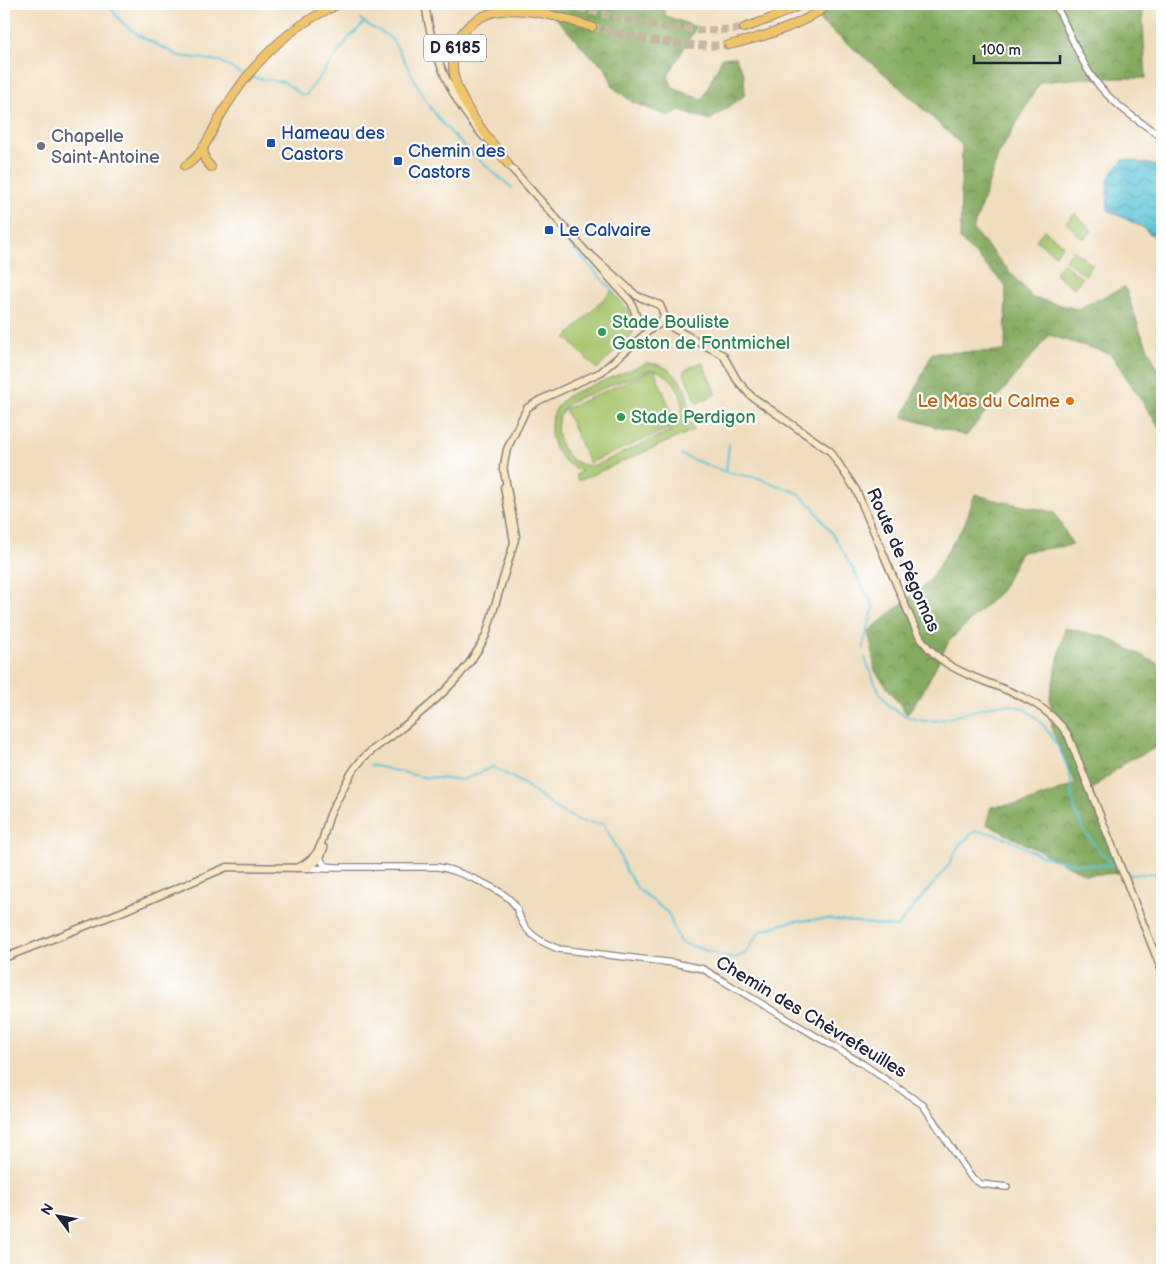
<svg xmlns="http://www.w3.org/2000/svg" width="1166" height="1274" viewBox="0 0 1166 1274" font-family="'Balsamiq Sans',sans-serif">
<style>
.forest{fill:url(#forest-crowns);stroke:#53664d}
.garden{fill:#a5c46b;stroke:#647353;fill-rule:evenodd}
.water{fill:url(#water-waves);stroke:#3e7488}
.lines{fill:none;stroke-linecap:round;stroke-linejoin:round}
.stream{stroke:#5bc5d6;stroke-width:2}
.trunk-tunnel{stroke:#c7b8a3;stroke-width:8;stroke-dasharray:8 4;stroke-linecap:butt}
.tertiary-casing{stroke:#89807c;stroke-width:8}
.secondary-casing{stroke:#89807c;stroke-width:9}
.trunk-casing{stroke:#89807c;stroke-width:10}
.tertiary{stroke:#fff;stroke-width:5.5}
.secondary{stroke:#f9e7c3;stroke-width:6}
.trunk{stroke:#f0c469;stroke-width:8}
.transit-dot{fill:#1a4fb4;stroke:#fff;stroke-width:2}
.worship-dot{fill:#6b7280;stroke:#fff;stroke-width:2}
.leisure-dot{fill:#2e9e5b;stroke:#fff;stroke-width:2}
.food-dot{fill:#e8710a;stroke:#fff;stroke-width:2}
.labels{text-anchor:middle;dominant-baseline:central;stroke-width:4.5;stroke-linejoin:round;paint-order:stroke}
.shield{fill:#fff;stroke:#646476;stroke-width:1}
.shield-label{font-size:16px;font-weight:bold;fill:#22223b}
.transit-label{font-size:18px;fill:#164399;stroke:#fff;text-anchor:start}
.worship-label{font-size:18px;fill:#5b616d;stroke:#fff;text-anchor:start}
.leisure-label{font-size:18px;fill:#27864d;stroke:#fff;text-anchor:start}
.food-label{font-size:18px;fill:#c56008;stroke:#fff;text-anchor:end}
.street-label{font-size:18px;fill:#22223b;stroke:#fff}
</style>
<defs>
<pattern id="forest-crowns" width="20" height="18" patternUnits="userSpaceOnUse" patternTransform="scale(1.25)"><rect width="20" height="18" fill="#84aa5f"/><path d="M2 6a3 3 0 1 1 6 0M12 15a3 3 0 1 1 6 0" fill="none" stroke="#6c8a50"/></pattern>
<pattern id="water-waves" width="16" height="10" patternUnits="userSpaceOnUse" patternTransform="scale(1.25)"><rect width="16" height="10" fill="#5bc5d6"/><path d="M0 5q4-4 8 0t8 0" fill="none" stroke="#4ba0af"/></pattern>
</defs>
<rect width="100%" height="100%" fill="#fff"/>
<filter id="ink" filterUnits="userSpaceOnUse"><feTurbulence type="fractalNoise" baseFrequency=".02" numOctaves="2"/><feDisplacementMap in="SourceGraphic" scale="10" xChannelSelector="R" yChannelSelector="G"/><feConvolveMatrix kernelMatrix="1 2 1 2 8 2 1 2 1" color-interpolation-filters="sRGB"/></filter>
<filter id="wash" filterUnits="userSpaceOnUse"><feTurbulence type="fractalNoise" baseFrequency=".0096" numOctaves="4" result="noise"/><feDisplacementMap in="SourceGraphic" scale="20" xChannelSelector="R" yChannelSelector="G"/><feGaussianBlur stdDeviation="1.12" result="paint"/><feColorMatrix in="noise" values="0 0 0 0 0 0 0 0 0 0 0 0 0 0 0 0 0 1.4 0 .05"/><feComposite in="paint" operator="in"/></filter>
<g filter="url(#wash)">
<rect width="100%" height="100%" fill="#f0ddbd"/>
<!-- forest -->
<g class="forest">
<polygon points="543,4 663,4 666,16 696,27 668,76 673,88 702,100 722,58 735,57 744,74 745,95 710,120 679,110 670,117 632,102 614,88 605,67 589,54"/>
<polygon points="799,4 1142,4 1146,78 1083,78 1040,82 998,156 973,230 1033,298 1077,309 1125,287 1140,331 1162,379 1162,432 1111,354 1049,335 966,436 903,417 932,353 1005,351 1006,286 960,239 962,145 887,76"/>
<polygon points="975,494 994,500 1054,512 1073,545 1021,552 1000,592 949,641 921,695 907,714 875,671 869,631 929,581 965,523"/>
<polygon points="1065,628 1106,637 1162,666 1162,745 1127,761 1091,790 1119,873 1087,875 986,824 991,807 1025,803 1076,784 1052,730 1050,696"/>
</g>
<!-- garden -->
<g class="garden">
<polygon points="1075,213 1092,231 1083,240 1066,222"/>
<polygon points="1044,230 1063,245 1055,255 1036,240"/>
<polygon points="1073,250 1093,265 1085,275 1065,260"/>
<polygon points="1063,263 1082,278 1074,288 1055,273"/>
<path d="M611,291C622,302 638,318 632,335L597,369L566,338Z"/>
<polygon points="702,362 716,394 697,403 683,371"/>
<path d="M647,363C678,364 697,397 685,426L691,423L694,430L578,481L576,475L582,471C547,460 539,413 571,394ZM648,370H652L565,409L589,463L677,425L654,370C679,376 692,409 674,429L596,465C560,471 542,418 574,400Z"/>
</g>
<!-- water -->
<path class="water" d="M1125,159L1162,167V243L1142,227L1108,210C1107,185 1104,177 1125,159Z"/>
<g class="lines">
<!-- stream -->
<g class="stream">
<polyline points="107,4 122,22 138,35 179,56 220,61 244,76"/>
<path d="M361,19C368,29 383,29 392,40C406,60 415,83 428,104C449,136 482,163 512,188"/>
<polyline points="249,77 284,82 302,95 306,95 349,38 364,23"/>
<polyline points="559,233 615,293"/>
<polyline points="729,444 726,472 758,478 798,493 812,506 836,539 874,607 864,641 864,649"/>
<polyline points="681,455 726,472"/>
<path d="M865,658C870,671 879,696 889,706C892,709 898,711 902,714C948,739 991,685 1029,712C1049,726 1065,756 1071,779C1072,785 1071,792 1072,798C1077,824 1097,855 1120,869"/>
<path d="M370,765L423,777L462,780L493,767L524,784L558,810L580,821L604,824L619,853L626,871L638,889L668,913L680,942L732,959L745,954L760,931L793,921L828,919L897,927L948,866L959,845L975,831C996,832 1011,840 1029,850C1055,863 1084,866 1112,865"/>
<polyline points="1126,873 1130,875 1156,873 1162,883"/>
</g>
</g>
</g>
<g filter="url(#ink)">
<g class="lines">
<!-- trunk-tunnel -->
<g class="trunk-tunnel">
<path d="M567,4C627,21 680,36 744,28"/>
<path d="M592,27C637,38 683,48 729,45"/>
</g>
<!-- tertiary casing -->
<g class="tertiary-casing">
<g id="tertiary">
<path d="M1055,4C1066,24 1074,46 1086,67C1103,98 1134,118 1162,137"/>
<path d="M320,858L325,866L336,867H438C457,870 503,889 514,904C518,909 519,917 522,922C531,937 543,943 559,949L674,963L703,969L863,1064L923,1105L971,1177L981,1184L1007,1187"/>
<polyline points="309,868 329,869"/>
</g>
</g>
<!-- secondary casing -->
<g class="secondary-casing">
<g id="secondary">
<path d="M425,4C432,54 450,99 484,137"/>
<polyline points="506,162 631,302 639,323 648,329 660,324 664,315 660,305 637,296 590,254"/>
<path d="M663,319L673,328L723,355L737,380L751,396L830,451L856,490L915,628C946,692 1029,675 1068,735L1162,971"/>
<polyline points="503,470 507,449 527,408 540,400 601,372 651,329"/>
<polyline points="504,487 514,542"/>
<path d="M297,868C329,853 320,831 334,806C342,792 348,775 359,763C368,751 383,743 394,734C429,707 467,676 486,635L516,536L503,466"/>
<polyline points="4,958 121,912 227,867 309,868 320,858 324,848"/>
</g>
</g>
<!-- trunk casing -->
<g class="trunk-casing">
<g id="trunk">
<polyline points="562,18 592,27"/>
<polyline points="744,28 772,18 803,4"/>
<path d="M729,45C766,36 799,27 829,4"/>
<polyline points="203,147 205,160 211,167"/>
<path d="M508,164C489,138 465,112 455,80C451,66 453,49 460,36C485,0 528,9 567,19"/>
<path d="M185,166C203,156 212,130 222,113C251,65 287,26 340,4"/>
</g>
</g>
<!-- tertiary -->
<use href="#tertiary" class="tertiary"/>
<!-- secondary -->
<use href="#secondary" class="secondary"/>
<!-- trunk -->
<use href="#trunk" class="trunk"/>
</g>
</g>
<!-- markers -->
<g class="transit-dot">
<rect x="266" y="138" width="10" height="10" rx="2.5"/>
<rect x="393" y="156" width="10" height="10" rx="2.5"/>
<rect x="544" y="225" width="10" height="10" rx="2.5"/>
</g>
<circle class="worship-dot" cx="41" cy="146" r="5"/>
<g class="leisure-dot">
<circle cx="602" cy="332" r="5"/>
<circle cx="621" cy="417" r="5"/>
</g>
<circle class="food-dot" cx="1070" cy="401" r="5"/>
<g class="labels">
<!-- shield labels -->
<rect class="shield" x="424" y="34.5" width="62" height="27" rx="4"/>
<g class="shield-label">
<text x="455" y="48">D 6185</text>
</g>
<!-- transit labels -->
<g class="transit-label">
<text x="281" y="133">Hameau des<tspan x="281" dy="21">Castors</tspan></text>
<text x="408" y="151">Chemin des<tspan x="408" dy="21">Castors</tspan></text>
<text x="559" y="230">Le Calvaire</text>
</g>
<!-- worship labels -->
<g class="worship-label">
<text x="51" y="136">Chapelle<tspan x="51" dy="21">Saint-Antoine</tspan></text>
</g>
<!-- leisure labels -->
<g class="leisure-label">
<text x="612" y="322">Stade Bouliste<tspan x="612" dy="21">Gaston de Fontmichel</tspan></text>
<text x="631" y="417">Stade Perdigon</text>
</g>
<!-- food labels -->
<g class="food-label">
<text x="1060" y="401">Le Mas du Calme</text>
</g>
<!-- street labels -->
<g class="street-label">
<text transform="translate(903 560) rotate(66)">Route de Pégomas</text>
<text transform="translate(811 1017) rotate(31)">Chemin des Chèvrefeuilles</text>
</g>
</g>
<!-- margin -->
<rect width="1166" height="1274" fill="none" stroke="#fff" stroke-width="20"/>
<!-- north arrow -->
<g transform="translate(58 1216) rotate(302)" stroke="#ffffff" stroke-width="4" paint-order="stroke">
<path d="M0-4L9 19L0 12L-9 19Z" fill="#22223b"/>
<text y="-8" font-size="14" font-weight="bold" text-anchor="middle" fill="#22223b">N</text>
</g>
<!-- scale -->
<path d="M974 55v8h86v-8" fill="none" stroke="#22223b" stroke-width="2.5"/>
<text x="981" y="55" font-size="15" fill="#22223b" stroke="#ffffff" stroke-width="4" paint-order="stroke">100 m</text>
</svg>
